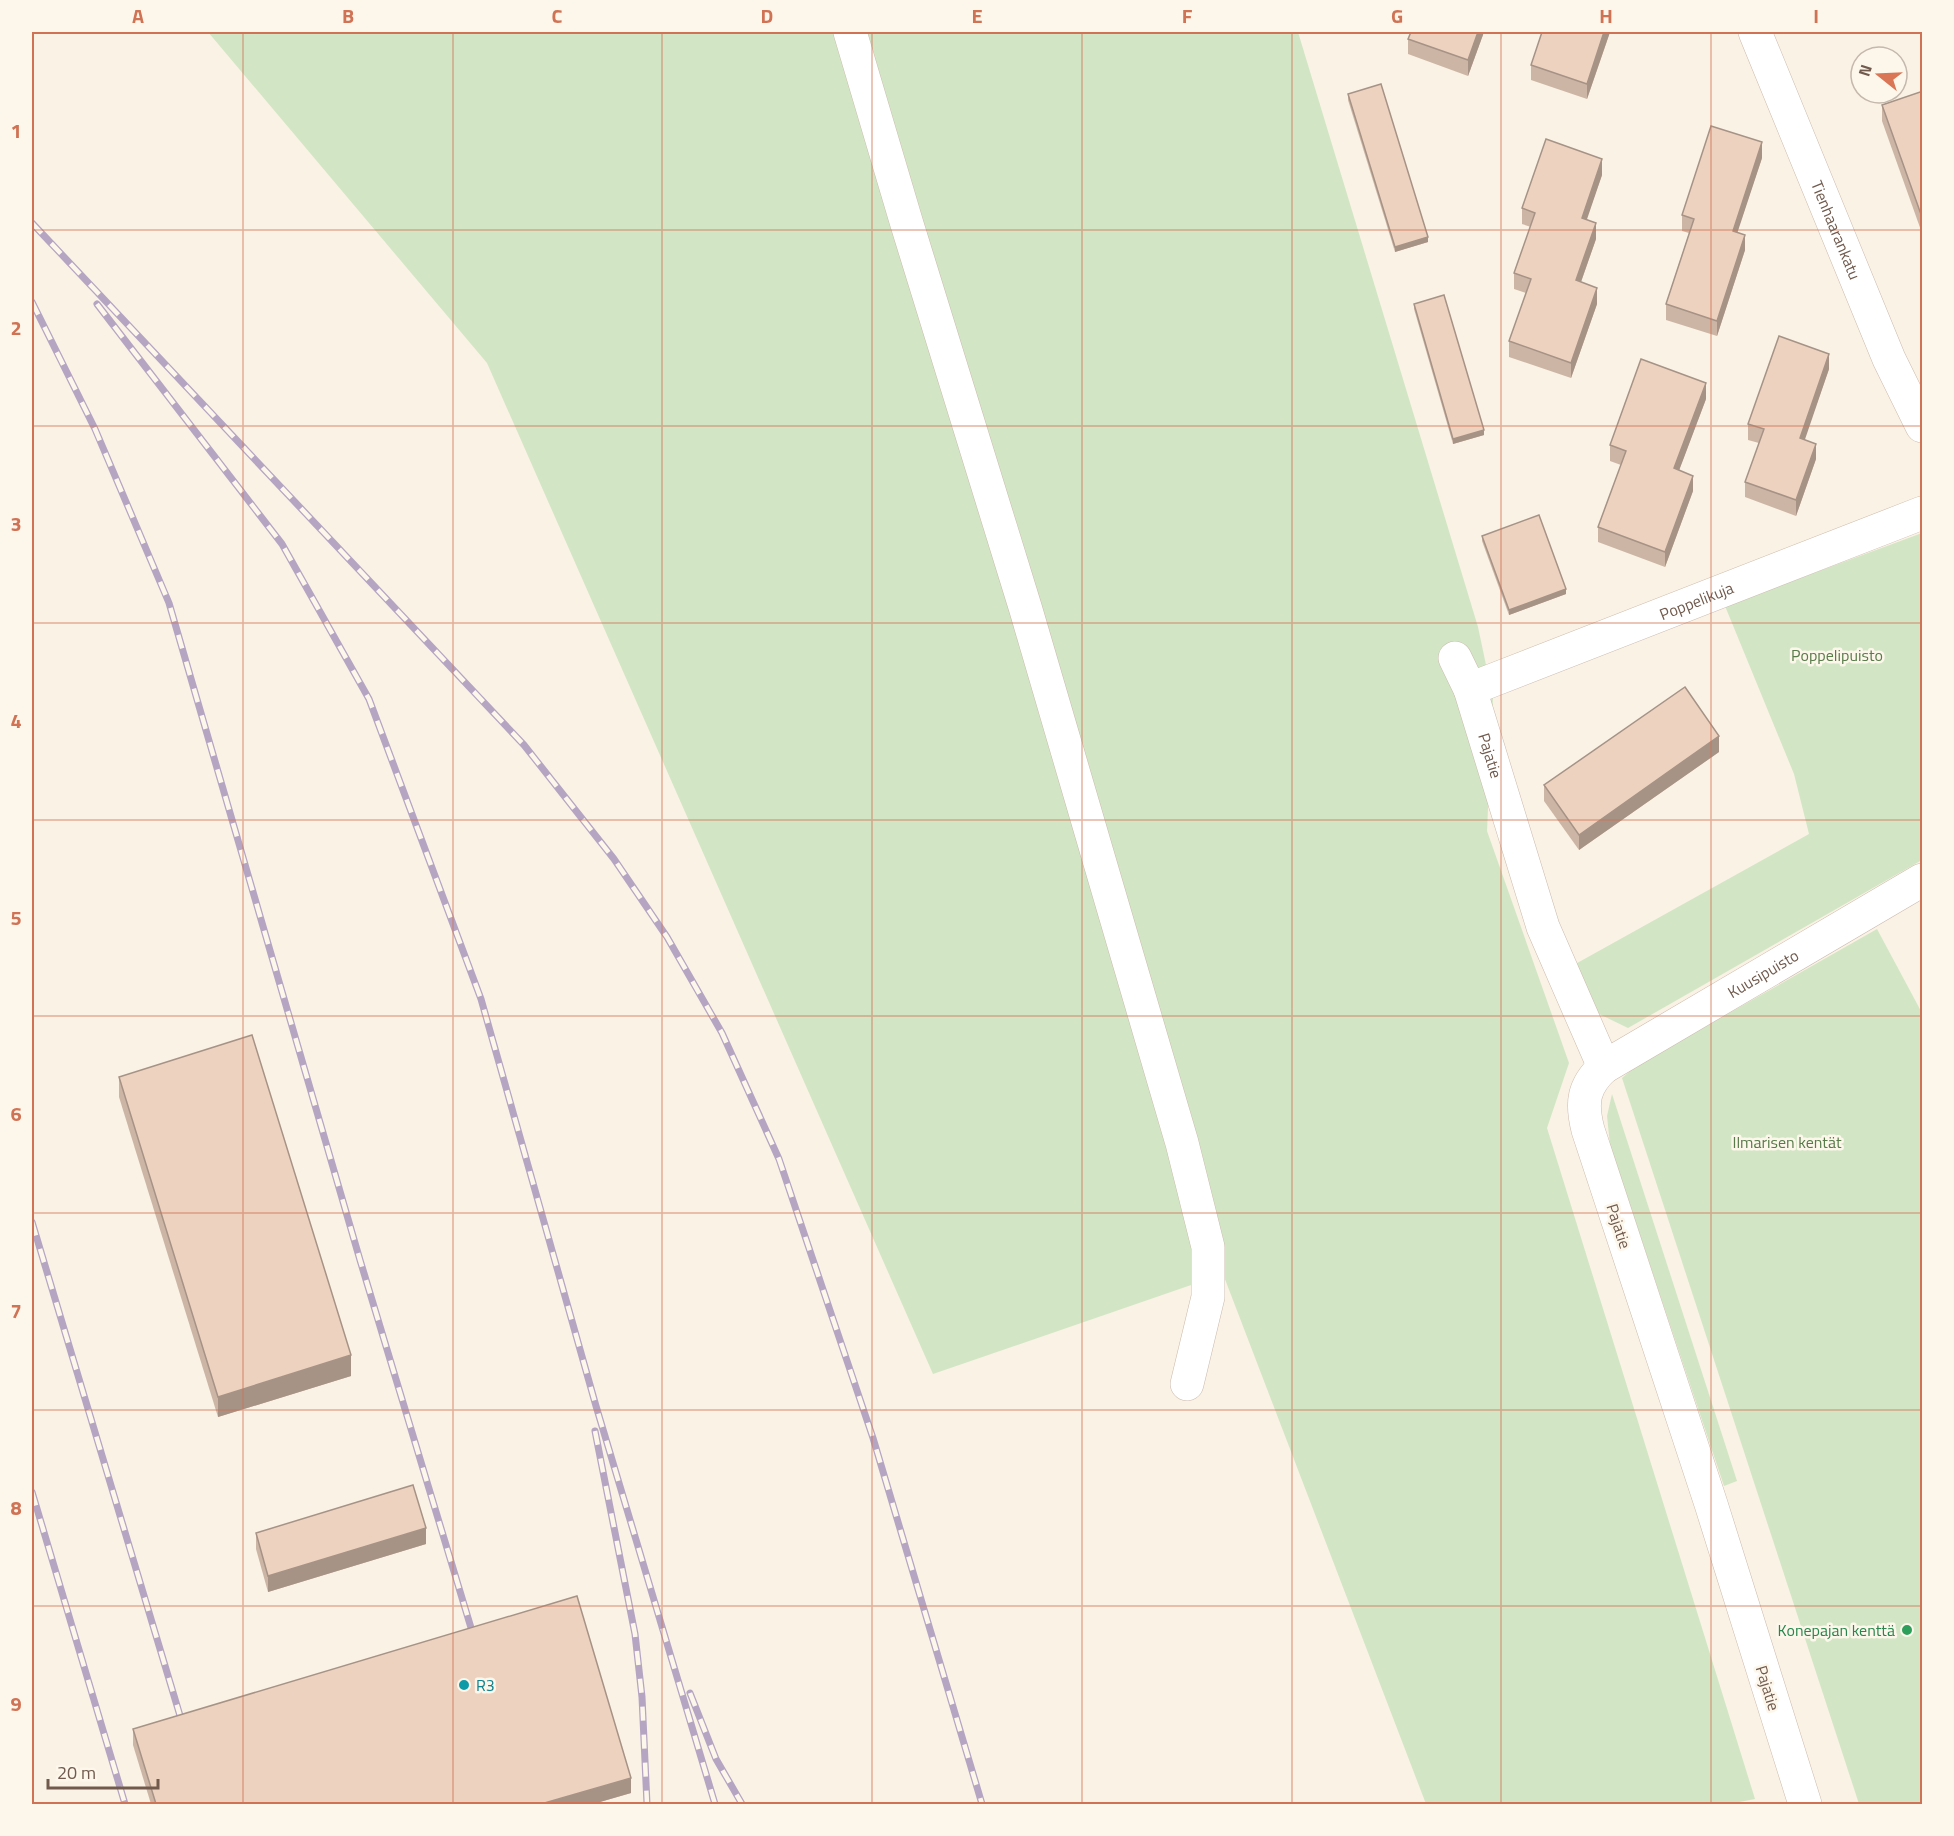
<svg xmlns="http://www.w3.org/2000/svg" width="1954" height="1836" viewBox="0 0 1954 1836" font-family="'Titillium Web',sans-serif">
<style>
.green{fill:#d2e6c5}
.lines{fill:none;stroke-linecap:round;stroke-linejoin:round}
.minor-casing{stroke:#cbbaad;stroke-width:34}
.minor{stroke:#fff;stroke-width:33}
.rail-casing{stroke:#b5a5c3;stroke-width:7}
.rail{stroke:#fdf7eb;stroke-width:4.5;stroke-dasharray:14;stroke-linecap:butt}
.wall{fill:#ccb5a4}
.shaded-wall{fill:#a69386}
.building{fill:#edd2bf;stroke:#a69386;stroke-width:1.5}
.grid{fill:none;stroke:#d07254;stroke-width:1.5;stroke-opacity:0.55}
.leisure-dot{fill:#2e9e5b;stroke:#fdf7eb;stroke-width:2}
.culture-dot{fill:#0f9aa8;stroke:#fdf7eb;stroke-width:2}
.labels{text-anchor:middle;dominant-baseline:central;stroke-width:5;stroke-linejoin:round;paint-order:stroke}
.street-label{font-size:16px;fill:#715a4d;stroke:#fdf7eb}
.park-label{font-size:16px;fill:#577b49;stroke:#fdf7eb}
.leisure-label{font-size:16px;fill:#27864d;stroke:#fdf7eb;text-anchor:end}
.culture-label{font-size:16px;fill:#0d838f;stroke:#fdf7eb;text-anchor:start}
.neatline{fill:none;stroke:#d07254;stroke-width:2}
.grid-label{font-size:20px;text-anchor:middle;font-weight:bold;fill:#d07254}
</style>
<rect width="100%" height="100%" fill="#faf2e5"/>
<!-- green -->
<g class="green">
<polygon points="208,32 1298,32 1478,627 1493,698 1487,831 1569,1063 1547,1128 1755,1799 1729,1804 1426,1804 1223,1274 933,1374 487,363"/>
<polygon points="1922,533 1922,860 1628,1028 1597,1013 1570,967 1809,834 1794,774 1725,606"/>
<polygon points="1877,929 1922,1013 1922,1804 1859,1804 1622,1078 1636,1066"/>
<polygon points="1612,1094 1737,1481 1724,1486 1610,1145 1607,1116"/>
</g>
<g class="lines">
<!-- minor casing -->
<g class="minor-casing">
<g id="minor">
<polyline points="850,32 906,221 1026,610 1182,1143 1208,1247 1208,1297 1187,1384"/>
<path id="s1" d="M1755,32L1889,359L1922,426"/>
<path id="s2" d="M1455,658L1470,689L1543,927L1604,1067"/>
<path id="s3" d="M1470,689L1922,513"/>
<path id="s4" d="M1805,1804L1711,1504L1588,1130C1581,1103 1583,1086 1604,1067L1922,880"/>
</g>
</g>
<!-- minor -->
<use href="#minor" class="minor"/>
<!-- rail casing -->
<g class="rail-casing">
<g id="rail">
<polyline points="32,223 524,745 614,859 667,937 722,1033 779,1159 873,1438 982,1804"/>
<polyline points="32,302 95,429 169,603 360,1260 475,1641"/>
<polyline points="97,304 282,544 369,699 481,999 596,1406 715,1804"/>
<polyline points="32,1222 184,1729"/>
<polyline points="595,1431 635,1634 642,1697 647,1804"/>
<polyline points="32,1492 125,1804"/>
<polyline points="690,1693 716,1759 742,1804"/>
</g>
</g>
<!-- rail -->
<use href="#rail" class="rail"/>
</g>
<!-- wall -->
<g class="wall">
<polygon points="1484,32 1468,76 1408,54 1408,39"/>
<polygon points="1542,32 1610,32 1587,99 1531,80 1531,65"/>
<polygon points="1923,91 1923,236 1882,121 1882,105"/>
<polygon points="1348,94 1428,242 1395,252 1348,100"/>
<polygon points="1762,158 1737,232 1745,250 1717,336 1666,320 1666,304 1689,233 1682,231 1682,215"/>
<polygon points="1602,175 1586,220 1596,239 1581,282 1597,304 1571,378 1509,357 1509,341 1526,293 1514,289 1514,273 1531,227 1522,224 1522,208"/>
<polygon points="1414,304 1484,435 1453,444 1414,309"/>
<polygon points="1829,369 1804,440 1816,459 1796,516 1745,497 1745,482 1759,443 1748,440 1748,424"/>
<polygon points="1706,399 1679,470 1693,491 1665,567 1598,542 1598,527 1621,465 1610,461 1610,445"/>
<polygon points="1482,536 1566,594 1509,615 1482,541"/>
<polygon points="1719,752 1579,850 1544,801 1544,785"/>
<polygon points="119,1077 351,1376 218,1417 119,1097"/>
<polygon points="256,1533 426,1544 268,1592 256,1549"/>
<polygon points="133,1729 631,1793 593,1804 151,1804 133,1745"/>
</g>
<!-- shaded-wall -->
<g class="shaded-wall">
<polygon points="1478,32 1484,32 1468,76 1468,60"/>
<polygon points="1604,32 1610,32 1587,99 1587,84"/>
<polygon points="1762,142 1762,158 1733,246 1733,231"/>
<polygon points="1602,159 1602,175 1582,234 1582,218"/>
<polygon points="1596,223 1596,239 1576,296 1576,280"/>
<polygon points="1745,235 1745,250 1717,336 1717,321"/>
<polygon points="1428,237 1428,242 1395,252 1395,247"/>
<polygon points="1597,288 1597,304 1571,378 1571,363"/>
<polygon points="1829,354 1829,369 1800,454 1800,438"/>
<polygon points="1706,383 1706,399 1674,484 1674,468"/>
<polygon points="1484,430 1484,435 1453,444 1453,439"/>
<polygon points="1816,444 1816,459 1796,516 1796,500"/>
<polygon points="1693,476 1693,491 1665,567 1665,552"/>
<polygon points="1566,589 1566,594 1509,615 1509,610"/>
<polygon points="1719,736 1719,752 1579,850 1579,835"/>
<polygon points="351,1355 351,1376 218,1417 218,1397"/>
<polygon points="426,1528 426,1544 268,1592 268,1576"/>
<polygon points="631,1778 631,1793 593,1804 541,1804"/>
</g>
<!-- building -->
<g class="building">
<polygon points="1411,32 1478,32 1468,60 1408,39"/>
<polygon points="1542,32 1604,32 1587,84 1531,65"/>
<polygon points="1381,84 1428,237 1395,247 1348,94"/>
<polygon points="1923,91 1923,220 1882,105"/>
<polygon points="1711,126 1762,142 1733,231 1745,235 1717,321 1666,304 1694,219 1682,215"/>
<polygon points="1546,139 1602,159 1582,218 1596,223 1576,280 1597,288 1571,363 1509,341 1531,279 1514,273 1535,213 1522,208"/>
<polygon points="1444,295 1484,430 1453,439 1414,304"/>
<polygon points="1779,336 1829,354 1800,438 1816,444 1796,500 1745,482 1764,429 1748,424"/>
<polygon points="1641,359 1706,383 1674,468 1693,476 1665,552 1598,527 1626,451 1610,445"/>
<polygon points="1539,515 1566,589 1509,610 1482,536"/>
<polygon points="1685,687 1719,736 1579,835 1544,785"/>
<polygon points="252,1035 351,1355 218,1397 119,1077"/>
<polygon points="413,1485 426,1528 268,1576 256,1533"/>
<polygon points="577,1596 631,1778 541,1804 156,1804 133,1729"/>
</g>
<!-- grid -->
<path class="grid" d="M243,32V1804M453,32V1804M662,32V1804M872,32V1804M1082,32V1804M1292,32V1804M1501,32V1804M1711,32V1804M32,230H1922M32,426H1922M32,623H1922M32,820H1922M32,1016H1922M32,1213H1922M32,1410H1922M32,1606H1922"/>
<!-- markers -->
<circle class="leisure-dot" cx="1907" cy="1630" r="6"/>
<circle class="culture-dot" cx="464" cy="1685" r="6"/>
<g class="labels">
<!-- street labels -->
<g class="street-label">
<text stroke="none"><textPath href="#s1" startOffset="214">Tienhaarankatu</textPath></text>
<text stroke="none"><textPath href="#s3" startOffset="243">Poppelikuja</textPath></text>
<text stroke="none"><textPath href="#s2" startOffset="104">Pajatie</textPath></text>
<text stroke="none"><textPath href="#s4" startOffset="962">Kuusipuisto</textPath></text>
<text transform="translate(1619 1226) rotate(72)">Pajatie</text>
<text transform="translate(1768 1688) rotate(73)">Pajatie</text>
</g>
<!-- park labels -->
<g class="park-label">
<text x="1837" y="655">Poppelipuisto</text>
<text x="1787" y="1142">Ilmarisen kentät</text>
</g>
<!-- leisure labels -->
<g class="leisure-label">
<text x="1895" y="1630">Konepajan kenttä</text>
</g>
<!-- culture labels -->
<g class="culture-label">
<text x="476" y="1685">R3</text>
</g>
</g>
<!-- border -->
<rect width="1954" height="1836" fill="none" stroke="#fdf7eb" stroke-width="66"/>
<!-- north arrow -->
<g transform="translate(1879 75) rotate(288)"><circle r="28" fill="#fdf7eb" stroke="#c5b8ac" stroke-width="1.5"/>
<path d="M0-4.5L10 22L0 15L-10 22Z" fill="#da7555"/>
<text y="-9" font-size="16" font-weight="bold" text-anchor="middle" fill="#715a4d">N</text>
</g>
<!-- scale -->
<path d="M48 1779v9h110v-9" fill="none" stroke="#715a4d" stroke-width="3"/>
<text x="57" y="1779" font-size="18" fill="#715a4d" stroke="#fdf7eb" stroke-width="4.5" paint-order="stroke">20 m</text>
<rect x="33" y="33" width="1888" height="1770" class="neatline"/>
<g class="grid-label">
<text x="138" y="23">A</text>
<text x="348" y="23">B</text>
<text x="557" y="23">C</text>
<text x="767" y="23">D</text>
<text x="977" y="23">E</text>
<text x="1187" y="23">F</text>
<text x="1397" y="23">G</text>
<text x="1606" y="23">H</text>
<text x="1816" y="23">I</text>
<text x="16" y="138">1</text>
<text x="16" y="335">2</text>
<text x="16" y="531">3</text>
<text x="16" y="728">4</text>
<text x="16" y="925">5</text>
<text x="16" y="1121">6</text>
<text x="16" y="1318">7</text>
<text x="16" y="1515">8</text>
<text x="16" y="1711">9</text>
</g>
</svg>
